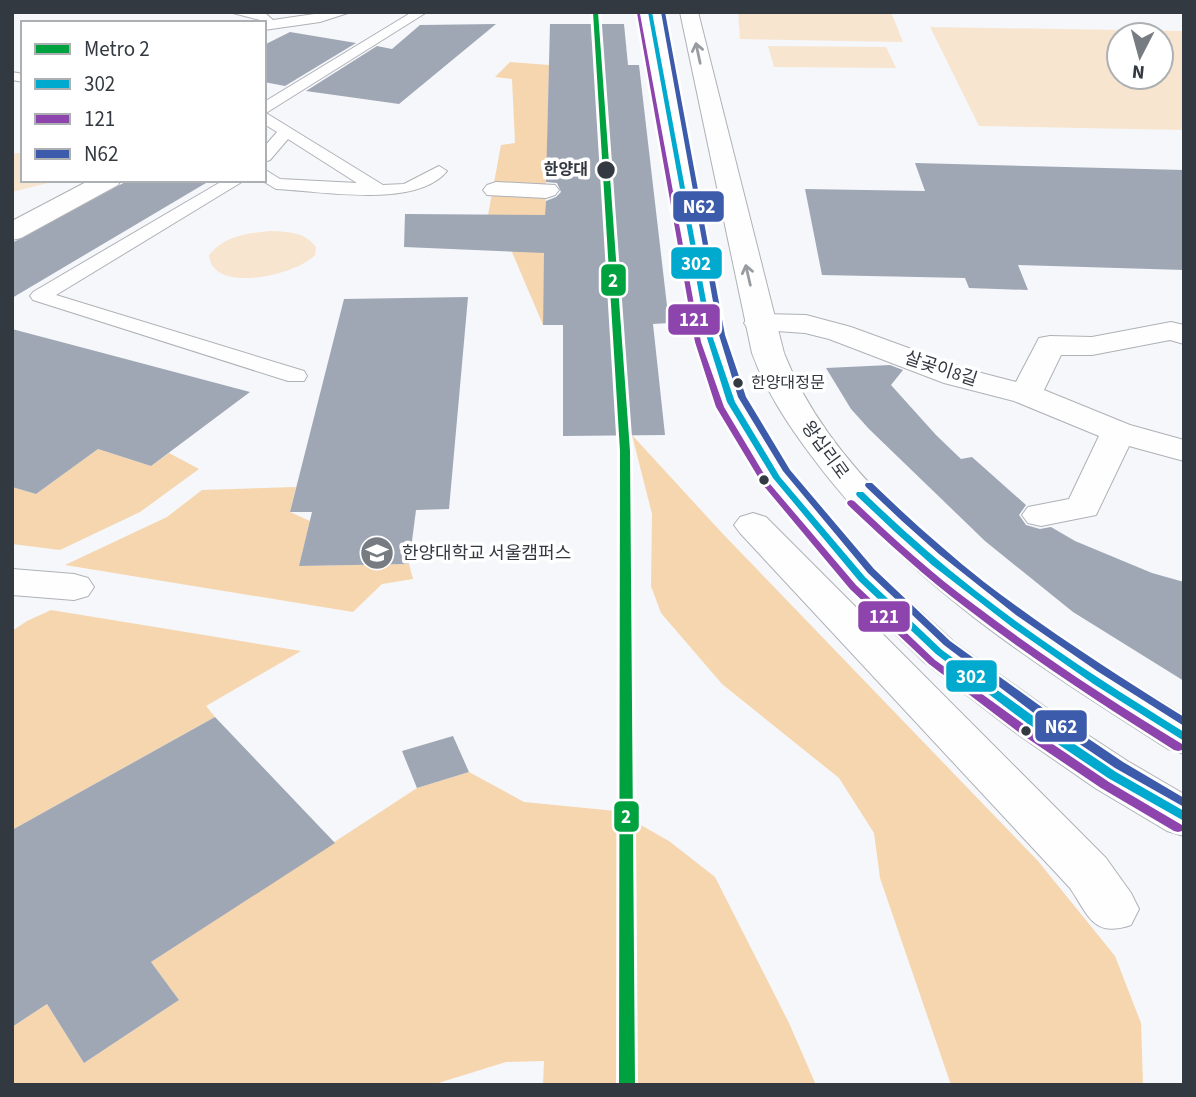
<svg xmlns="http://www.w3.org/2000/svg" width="1196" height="1097" viewBox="0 0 1196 1097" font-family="'Source Sans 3','Noto Sans KR',sans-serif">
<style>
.green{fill:#f8e5d0;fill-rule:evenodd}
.forest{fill:#f6d6af}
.building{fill:#9fa7b5}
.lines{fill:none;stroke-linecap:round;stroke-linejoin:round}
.lane-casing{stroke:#aeb1b6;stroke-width:2}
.street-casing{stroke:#aeb1b6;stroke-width:2}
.primary-casing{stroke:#aeb1b6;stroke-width:2}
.lane{fill:#fefefe;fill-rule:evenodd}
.street{fill:#fefefe;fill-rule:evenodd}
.primary{fill:#fefefe;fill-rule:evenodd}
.bus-1-casing{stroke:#fff;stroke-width:5}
.bus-2-casing{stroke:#fff;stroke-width:5}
.bus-3-casing{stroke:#fff;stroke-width:5}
.bus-1{fill:#00a9ce;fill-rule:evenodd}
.bus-2{fill:#8e44ad;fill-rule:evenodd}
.bus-3{fill:#3d5bab;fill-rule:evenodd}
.metro-1-casing{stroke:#fff;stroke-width:6}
.metro-1{fill:#00a23f;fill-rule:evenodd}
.oneway{stroke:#989ca0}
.stop-dot{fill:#333941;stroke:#fff;stroke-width:2.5}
.labels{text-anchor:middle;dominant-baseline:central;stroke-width:7;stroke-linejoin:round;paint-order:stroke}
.far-stop-label{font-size:16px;font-weight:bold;fill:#333941;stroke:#fff;text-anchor:end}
.bus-label{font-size:16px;fill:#333941;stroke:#fff;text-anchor:start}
.street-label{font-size:18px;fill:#333941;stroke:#fff}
.poi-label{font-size:18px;fill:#333941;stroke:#fff;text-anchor:start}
.line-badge{stroke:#fff;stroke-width:2.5}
.badge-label{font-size:19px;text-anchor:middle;font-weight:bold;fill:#fff}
</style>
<rect width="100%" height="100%" fill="#f5f7fa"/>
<!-- green -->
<g class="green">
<polygon points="738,12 891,12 903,42 740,39"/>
<path d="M930,27L1184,31V130L979,126ZM1119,35H1161V77H1119Z"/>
<polygon points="768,46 886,47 896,68 774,67"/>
<polygon points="23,152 23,180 60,180 12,192 12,154"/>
<path d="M271,231C288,232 305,232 316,247L315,255C297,275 212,295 209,255C224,236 248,233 271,231Z"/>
</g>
<!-- forest -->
<g class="forest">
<polygon points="510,62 549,65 543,325 512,252 517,215 488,215 501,145 515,143 512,79 495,77"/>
<polygon points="632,435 722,533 1038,861 1115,956 1141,1023 1143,1085 951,1085 880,878 874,833 839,778 722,684 661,613 651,586 652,514"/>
<polygon points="98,449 151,466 169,453 199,469 140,512 60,550 12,544 12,487 36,494"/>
<polygon points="296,487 290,512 310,521 299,566 409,564 413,579 382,584 353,612 65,565 167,517 202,490"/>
<polygon points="51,610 301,651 206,706 215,717 12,830 12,631 27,621"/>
<polygon points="469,772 524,802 616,811 669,841 715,877 789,1023 816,1085 543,1085 544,1061 506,1062 432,1085 12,1085 12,1027 47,1004 84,1063 179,1000 151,962 417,788"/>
</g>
<!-- building -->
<g class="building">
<polygon points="496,24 399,104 306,91 377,46 392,49 420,25"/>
<polygon points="550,24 624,24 628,65 639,65 669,323 653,324 665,435 563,436 563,325 543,325 544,253 404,247 405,214 545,215 546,201 556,197 561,192 557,183 546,182"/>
<polygon points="290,32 356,43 285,86 264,82 264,45"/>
<polygon points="915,163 1184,170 1184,270 1018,265 1028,290 969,288 965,278 822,275 805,189 925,191"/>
<polygon points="129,180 211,180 12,298 12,243"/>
<polygon points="468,297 449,509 416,510 409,564 299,566 312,512 290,512 344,299"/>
<polygon points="12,329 103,353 250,392 151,466 98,449 36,494 12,487"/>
<polygon points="890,365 903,370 891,385 936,435 961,459 972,457 1026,505 1019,515 1026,525 1040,529 1051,527 1075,541 1152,573 1184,582 1184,681 1073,612 985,541 869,429 851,409 826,368"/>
<polygon points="215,717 335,843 151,962 179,1000 84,1063 47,1004 12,1027 12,830"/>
<polygon points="453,736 469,772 417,788 402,751"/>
</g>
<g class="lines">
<!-- lane casing -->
<g class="lane-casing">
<g id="lane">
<polygon points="229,12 265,13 273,20 328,12 351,12 320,22 264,30 264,23 260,20"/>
<path d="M412,12H427L266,113L383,185L404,184L439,166L447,171C416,209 321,191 276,189L261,180H264V169L280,179L357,183L288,139L270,160L264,162V147L277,132L264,124V102Z"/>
<polygon points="12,72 23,74 23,82 12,80"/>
<polygon points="224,180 245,180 56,295 304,371 307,376 304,381 288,381 33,300 30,296 33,292"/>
</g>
</g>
<!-- street casing -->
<g class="street-casing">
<g id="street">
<polygon points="90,180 121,180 118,185 21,238 12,240 12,221"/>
<polygon points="496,182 555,185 559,190 555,195 546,198 487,195 483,190 487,185"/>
<polygon points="759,314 806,315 851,327 966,369 1016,382 1039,338 1050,336 1092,337 1171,322 1184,325 1184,344 1170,340 1092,355 1061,355 1044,390 1130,425 1184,440 1184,461 1129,446 1096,515 1041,526 1028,523 1022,515 1028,507 1069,499 1099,436 1014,401 944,383 829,339 805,333 748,329 744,323 748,317"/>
<path d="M753,513L766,517L1106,858L1131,893L1139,909L1131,925C1093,938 1089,916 1070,888L740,533L734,525L740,517Z"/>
<polygon points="12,569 74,574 88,578 94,587 88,596 74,600 12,595"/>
</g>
</g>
<!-- primary casing -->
<g class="primary-casing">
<g id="primary">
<polygon points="641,12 659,12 725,338 748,402 791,472 876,570 954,642 1048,709 1129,762 1184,794 1184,836 1167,831 1095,788 1016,733 924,662 848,588 759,478 714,402 695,338"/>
<path d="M680,12H698L784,353C847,513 1043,630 1184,715V754L1168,749C1038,666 906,583 813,458C789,426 766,392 752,353Z"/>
</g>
</g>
<!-- lane -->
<use href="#lane" class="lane"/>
<!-- street -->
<use href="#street" class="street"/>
<!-- primary -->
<use href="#primary" class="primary"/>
<!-- bus-1 casing -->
<g class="bus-1-casing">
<g id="bus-1">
<polygon points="648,12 652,12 713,338 735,402 780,477 865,577 942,650 1036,718 1116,772 1184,811 1184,821 1108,778 1028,724 936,654 859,581 773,478 727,402 707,338"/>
<path d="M857,492H863C899,527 936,560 976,591C1042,643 1113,688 1184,732V741L1095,685L1012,627L932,565L894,531L857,496L856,494Z"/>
</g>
</g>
<!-- bus-2 casing -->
<g class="bus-2-casing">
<g id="bus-2">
<polygon points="637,13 640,14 701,342 724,407 770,484 856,585 935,660 1029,728 1109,782 1182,825 1184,828 1182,831 1178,832 1174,831 1101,788 1021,734 929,664 850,589 763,485 716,407 695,342"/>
<path d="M851,500L854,501C892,537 930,572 972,603C1039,654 1110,700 1182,744L1183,747L1182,750L1178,751L1174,750C1103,705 1032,659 965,607C924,576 886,541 848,505L847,503L848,501Z"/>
</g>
</g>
<!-- bus-3 casing -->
<g class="bus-3-casing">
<g id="bus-3">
<polygon points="661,12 665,12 725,335 746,397 790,470 874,569 950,641 1043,708 1123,762 1184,798 1184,807 1115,768 1035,714 944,645 868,573 783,471 738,397 719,335"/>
<path d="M866,483H872C908,518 945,551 984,582C1048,631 1116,675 1184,717V726L1097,671L1016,615L939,554L902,521L866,487L865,485Z"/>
</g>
</g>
<!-- bus-1 -->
<use href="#bus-1" class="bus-1"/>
<!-- bus-2 -->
<use href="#bus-2" class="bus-2"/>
<!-- bus-3 -->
<use href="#bus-3" class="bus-3"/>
<!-- metro-1 casing -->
<g class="metro-1-casing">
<polygon id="metro-1" points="593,12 598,12 630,451 635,1085 619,1085 620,451"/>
</g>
<!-- metro-1 -->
<use href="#metro-1" class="metro-1"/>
</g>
<!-- one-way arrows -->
<defs><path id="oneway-shaft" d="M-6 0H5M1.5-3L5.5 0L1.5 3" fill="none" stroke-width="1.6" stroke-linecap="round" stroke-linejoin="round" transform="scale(1.75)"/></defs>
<g class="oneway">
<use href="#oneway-shaft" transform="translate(698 53) rotate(-102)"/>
<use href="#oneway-shaft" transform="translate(748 275) rotate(-103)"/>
</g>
<!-- icons -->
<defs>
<g id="university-disc" transform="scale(1.75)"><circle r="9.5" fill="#777c82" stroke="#fff"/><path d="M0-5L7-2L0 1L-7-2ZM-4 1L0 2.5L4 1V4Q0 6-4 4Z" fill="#fff"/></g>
</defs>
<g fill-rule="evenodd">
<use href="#university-disc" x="377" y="553"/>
</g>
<!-- markers -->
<g class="stop-dot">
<circle cx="606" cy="170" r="10"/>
<circle cx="738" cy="383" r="6"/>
<circle cx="764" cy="480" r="6"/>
<circle cx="1026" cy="731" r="6"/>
</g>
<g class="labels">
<!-- far-stop labels -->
<g class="far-stop-label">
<text x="588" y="170">한양대</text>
</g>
<!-- bus labels -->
<g class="bus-label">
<text x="751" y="383">한양대정문</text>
</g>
<!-- street labels -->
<g class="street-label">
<text transform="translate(941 369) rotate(18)">살곶이8길</text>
<text transform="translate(825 450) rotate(54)">왕십리로</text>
</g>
<!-- poi labels -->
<g class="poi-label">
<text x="402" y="553">한양대학교 서울캠퍼스</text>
</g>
</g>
<g class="line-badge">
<rect x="672" y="190" width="53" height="33" rx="7" fill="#3d5bab"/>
<rect x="670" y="246" width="53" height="34" rx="7" fill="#00a9ce"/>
<rect x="600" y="263" width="27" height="34" rx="7" fill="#00a23f"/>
<rect x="667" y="303" width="54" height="33" rx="7" fill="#8e44ad"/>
<rect x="857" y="600" width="54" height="33" rx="7" fill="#8e44ad"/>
<rect x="945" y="659" width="53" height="34" rx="7" fill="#00a9ce"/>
<rect x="1034" y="709" width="54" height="34" rx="7" fill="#3d5bab"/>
<rect x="613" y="800" width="27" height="33" rx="7" fill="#00a23f"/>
</g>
<g class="badge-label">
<text x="699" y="213">N62</text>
<text x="696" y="270">302</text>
<text x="613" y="287">2</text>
<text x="694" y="326">121</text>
<text x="884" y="623">121</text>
<text x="971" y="683">302</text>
<text x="1061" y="733">N62</text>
<text x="626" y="823">2</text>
</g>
<!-- border -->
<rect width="1196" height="1097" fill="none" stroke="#333941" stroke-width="28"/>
<!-- legend -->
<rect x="21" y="21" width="245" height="161" fill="#ffffff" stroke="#adb0b3" stroke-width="2"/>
<rect x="35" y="44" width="35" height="10" fill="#00a23f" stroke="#adb0b3" stroke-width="2"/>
<text x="84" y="56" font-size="21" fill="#333941">Metro 2</text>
<rect x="35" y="79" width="35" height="10" fill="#00a9ce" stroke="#adb0b3" stroke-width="2"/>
<text x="84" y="91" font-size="21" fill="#333941">302</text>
<rect x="35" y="114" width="35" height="10" fill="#8e44ad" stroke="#adb0b3" stroke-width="2"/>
<text x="84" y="126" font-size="21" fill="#333941">121</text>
<rect x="35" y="149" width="35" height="10" fill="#3d5bab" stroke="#adb0b3" stroke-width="2"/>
<text x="84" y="161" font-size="21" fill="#333941">N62</text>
<!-- north arrow -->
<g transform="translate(1140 56) rotate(186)"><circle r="33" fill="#ffffff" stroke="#adb0b3" stroke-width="2"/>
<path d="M0-5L12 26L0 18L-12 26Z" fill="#777c82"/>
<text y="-10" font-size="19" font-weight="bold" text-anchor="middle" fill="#333941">N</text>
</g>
</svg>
